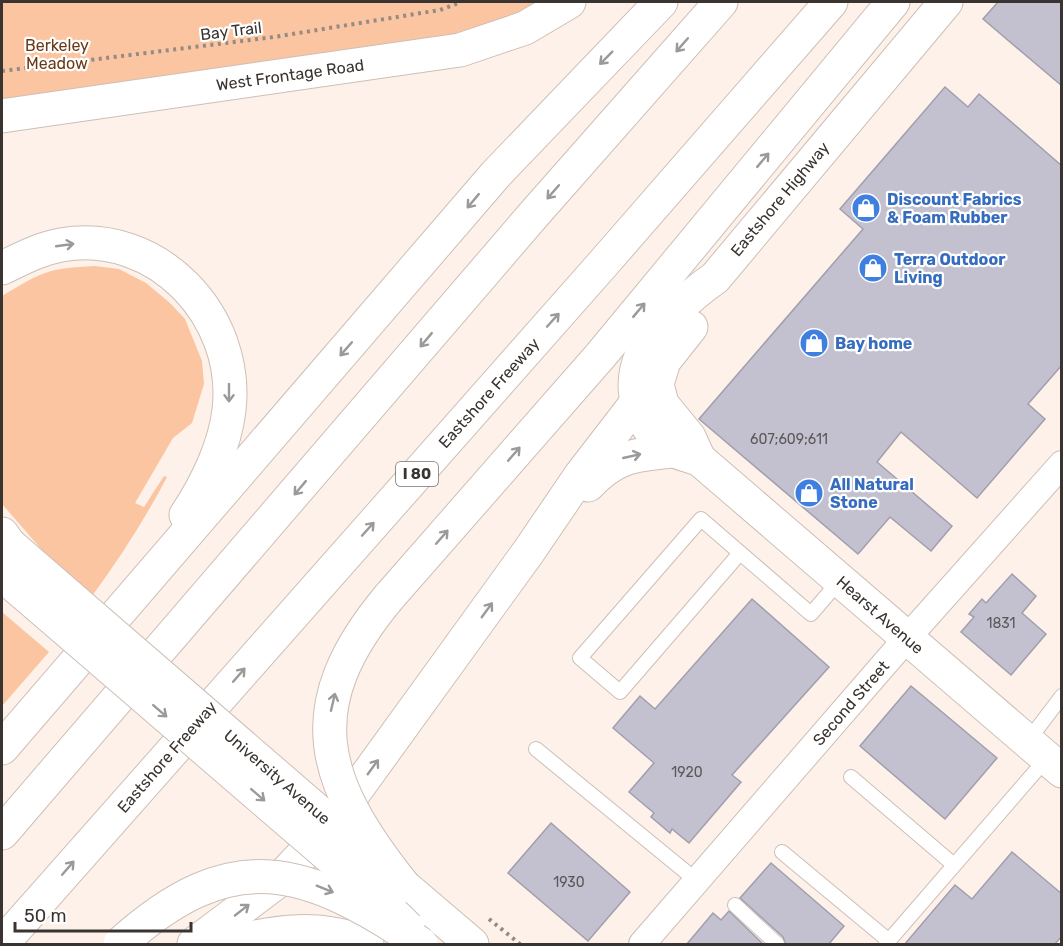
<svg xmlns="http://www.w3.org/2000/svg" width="1063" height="946" viewBox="0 0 1063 946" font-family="Rubik,sans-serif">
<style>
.green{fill:#fbc5a2}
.building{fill:#c3c1cf;stroke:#a19ead;stroke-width:1.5}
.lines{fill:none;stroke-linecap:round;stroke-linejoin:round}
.lane-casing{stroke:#cdbfb6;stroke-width:16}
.street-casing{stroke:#cdbfb6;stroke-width:28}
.secondary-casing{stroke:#cdbfb6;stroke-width:35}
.highway-casing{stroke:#cdbfb6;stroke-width:35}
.path{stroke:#948b85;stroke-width:4;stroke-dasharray:3 4.5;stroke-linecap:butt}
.lane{stroke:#fff;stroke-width:14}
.street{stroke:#fff;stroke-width:26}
.secondary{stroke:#fff;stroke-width:33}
.highway{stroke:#fff;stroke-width:33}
.secondary-bridge-casing{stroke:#cdbfb6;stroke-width:35;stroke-linecap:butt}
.highway-bridge-casing{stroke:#cdbfb6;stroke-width:35;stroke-linecap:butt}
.secondary-bridge{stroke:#fff;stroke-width:33}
.highway-bridge{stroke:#fff;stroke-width:33}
.oneway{stroke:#9c9a98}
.labels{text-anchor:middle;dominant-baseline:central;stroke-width:4.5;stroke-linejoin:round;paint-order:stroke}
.number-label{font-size:14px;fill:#5c5758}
.shield{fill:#fff;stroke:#75716e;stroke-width:1.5}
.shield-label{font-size:15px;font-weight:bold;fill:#3a3430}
.street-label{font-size:16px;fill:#3a3430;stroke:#fff}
.park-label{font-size:16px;fill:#6a3a17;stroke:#fff}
.shop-label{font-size:16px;font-weight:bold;fill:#366cbe;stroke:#fff;text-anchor:start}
</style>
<rect width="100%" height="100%" fill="#fdf1e9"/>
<!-- green -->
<g class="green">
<polygon points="2,2 547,2 506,36 2,116"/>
<path d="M95,266L119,269L146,283L170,303L185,319L202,361L204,384L192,423L173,438L135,503L144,507L164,476L167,477C145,519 120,558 92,596L55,565L2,504V296C42,272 48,268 95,266Z"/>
<polygon points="2,612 49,652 2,706 2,611"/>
</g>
<!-- building -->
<g class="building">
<polygon points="998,2 1062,2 1062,86 983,19"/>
<polygon points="945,87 968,107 979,94 1062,166 1062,365 1028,404 1045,419 977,498 901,432 877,462 952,526 931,551 890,517 858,554 699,419 863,229 840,209"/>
<polygon points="1012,574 1036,596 1022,613 1046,634 1011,675 961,632 974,617 969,614 982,599 986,603"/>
<polygon points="752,599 829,667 732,775 741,782 689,843 672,829 670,833 651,817 654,813 629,792 654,763 613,728 640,696 655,709"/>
<polygon points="911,686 997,758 945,819 860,746"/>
<polygon points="551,823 630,892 588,941 508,873"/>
<polygon points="1012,852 1062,894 1062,936 1054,945 904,945 955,885 972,899"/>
<polygon points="771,863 844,926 828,945 786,945 783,937 740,898"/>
<polygon points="729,911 764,945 686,945 713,913 721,920"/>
</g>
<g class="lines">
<!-- lane casing -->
<g class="lane-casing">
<g id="lane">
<polyline points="740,553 620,692 580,658 701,519 811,614 840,580"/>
<polyline points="1027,742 1062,696"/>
<polyline points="536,749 697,881"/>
<polyline points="851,777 954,865"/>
<polyline points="782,852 889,941"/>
<polyline points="735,905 777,944"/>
<polyline points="886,944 1047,758"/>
</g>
</g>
<!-- street casing -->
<g class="street-casing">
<polyline id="street" points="642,944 907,638 1062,464"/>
</g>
<!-- secondary casing -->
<g class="secondary-casing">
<g id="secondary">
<path d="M946,2L715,278C693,293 652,329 642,354C626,390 639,429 673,450C680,454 690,456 699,459L1062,771"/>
<polyline points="2,116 460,50 525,28 569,2"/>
<polyline points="691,327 664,361 657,384 662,404 689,437 699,459"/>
<polyline points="2,538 55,584"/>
<polyline points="2,575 36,604"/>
<polyline points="404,886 472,944"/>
</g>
</g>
<!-- highway casing -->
<g class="highway-casing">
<g id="highway">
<path d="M2,268C21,259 39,249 61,245C157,228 240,316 229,410C225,446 206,485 186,515"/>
<path d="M588,485C617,455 635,455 674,451"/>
<polyline points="2,534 9,544"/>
<polyline points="389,597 601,355 893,2"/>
<polyline points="2,748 496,174 661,2"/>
<polyline points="2,833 535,213 721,2"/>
<polyline points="2,944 601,266 831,2"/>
<polyline points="194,944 278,881 330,826 529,551 580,476 637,402 657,384"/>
<path d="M229,944C275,930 322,925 367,944"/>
</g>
</g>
<!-- path -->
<g class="path">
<polyline points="2,71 274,37 440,10 461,2"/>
<polyline points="489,919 520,944"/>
</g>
<!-- lane -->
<use href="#lane" class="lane"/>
<!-- street -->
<use href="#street" class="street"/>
<!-- secondary -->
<use href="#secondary" class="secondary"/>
<!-- highway -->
<use href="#highway" class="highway"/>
<!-- secondary-bridge casing -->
<g class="secondary-bridge-casing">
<g id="secondary-bridge">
<polyline points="55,584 387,871"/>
<polyline points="36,604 374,895 408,928"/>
</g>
</g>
<!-- highway-bridge casing -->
<g class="highway-bridge-casing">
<g id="highway-bridge">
<path d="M389,597C296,708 321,782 404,886"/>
<path d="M120,944C233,842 306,867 421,944"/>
</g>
</g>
<!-- secondary-bridge -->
<use href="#secondary-bridge" class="secondary-bridge"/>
<!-- highway-bridge -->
<use href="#highway-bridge" class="highway-bridge"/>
</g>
<!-- one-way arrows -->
<defs><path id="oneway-shaft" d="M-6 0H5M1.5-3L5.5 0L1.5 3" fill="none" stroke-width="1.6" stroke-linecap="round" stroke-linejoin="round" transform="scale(1.5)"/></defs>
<g class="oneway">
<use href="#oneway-shaft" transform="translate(682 45) rotate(131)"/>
<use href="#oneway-shaft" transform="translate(606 58) rotate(135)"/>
<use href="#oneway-shaft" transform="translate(763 160) rotate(-50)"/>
<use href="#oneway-shaft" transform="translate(553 192) rotate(131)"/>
<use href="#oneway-shaft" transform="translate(473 201) rotate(130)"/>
<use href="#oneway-shaft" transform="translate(65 245) rotate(-8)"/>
<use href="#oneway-shaft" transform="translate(639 310) rotate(-50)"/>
<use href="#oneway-shaft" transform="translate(553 320) rotate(-48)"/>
<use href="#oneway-shaft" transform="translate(426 340) rotate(130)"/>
<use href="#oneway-shaft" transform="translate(346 349) rotate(131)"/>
<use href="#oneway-shaft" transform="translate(229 393) rotate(90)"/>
<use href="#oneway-shaft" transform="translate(514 454) rotate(-49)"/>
<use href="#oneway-shaft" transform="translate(632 456) rotate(-13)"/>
<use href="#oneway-shaft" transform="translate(300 488) rotate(130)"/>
<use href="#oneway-shaft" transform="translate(368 529) rotate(-48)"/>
<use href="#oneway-shaft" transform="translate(442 537) rotate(-49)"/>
<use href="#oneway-shaft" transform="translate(487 610) rotate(-54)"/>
<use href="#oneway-shaft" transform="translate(239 675) rotate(-49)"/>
<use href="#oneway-shaft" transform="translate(333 702) rotate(-77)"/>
<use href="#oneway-shaft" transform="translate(160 711) rotate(41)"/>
<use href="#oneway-shaft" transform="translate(373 767) rotate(-54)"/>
<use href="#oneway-shaft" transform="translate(258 795) rotate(41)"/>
<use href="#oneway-shaft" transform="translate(68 868) rotate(-49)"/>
<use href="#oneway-shaft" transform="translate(325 889) rotate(22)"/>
<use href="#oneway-shaft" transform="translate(242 910) rotate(-38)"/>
</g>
<!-- icons -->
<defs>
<g id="shop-disc" transform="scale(1.5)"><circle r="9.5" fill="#3f7fe0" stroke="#fff"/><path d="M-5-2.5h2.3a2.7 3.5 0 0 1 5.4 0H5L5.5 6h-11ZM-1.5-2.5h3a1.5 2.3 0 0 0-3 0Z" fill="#fff"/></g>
</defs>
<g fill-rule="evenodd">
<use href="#shop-disc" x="866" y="208"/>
<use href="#shop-disc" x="873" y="268"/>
<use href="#shop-disc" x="814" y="343"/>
<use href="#shop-disc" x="809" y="493"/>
</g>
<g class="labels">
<!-- number labels -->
<g class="number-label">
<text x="789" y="439">607;609;611</text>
<text x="1001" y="623">1831</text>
<text x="687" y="772">1920</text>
<text x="569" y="882">1930</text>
</g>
<!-- shield labels -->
<rect class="shield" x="396" y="462" width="42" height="24" rx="4.5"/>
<g class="shield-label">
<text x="417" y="474">I 80</text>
</g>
<!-- street labels -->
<g class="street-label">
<text transform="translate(231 31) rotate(-7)">Bay Trail</text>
<text transform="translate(290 75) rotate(-8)">West Frontage Road</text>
<text transform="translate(780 199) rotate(-50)">Eastshore Highway</text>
<text transform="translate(489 393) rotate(-48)">Eastshore Freeway</text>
<text transform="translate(880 615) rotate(41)">Hearst Avenue</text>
<text transform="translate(851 703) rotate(-49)">Second Street</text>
<text transform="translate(167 757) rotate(-49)">Eastshore Freeway</text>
<text transform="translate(277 777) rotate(41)">University Avenue</text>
</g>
<!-- park labels -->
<g class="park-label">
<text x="57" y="45">Berkeley<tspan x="57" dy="18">Meadow</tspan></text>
</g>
<!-- shop labels -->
<g class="shop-label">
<text x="887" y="199">Discount Fabrics<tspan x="887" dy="18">&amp; Foam Rubber</tspan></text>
<text x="894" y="259">Terra Outdoor<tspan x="894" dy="18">Living</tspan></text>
<text x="835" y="343">Bay home</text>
<text x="830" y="484">All Natural<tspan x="830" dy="18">Stone</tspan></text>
</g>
</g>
<!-- border -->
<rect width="1063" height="946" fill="none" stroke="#3a3430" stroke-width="6"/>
<!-- scale -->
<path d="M15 922v9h176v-9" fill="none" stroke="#3a3430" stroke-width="3"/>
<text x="24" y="922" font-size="18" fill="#3a3430" stroke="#ffffff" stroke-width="4.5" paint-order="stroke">50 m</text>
</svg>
